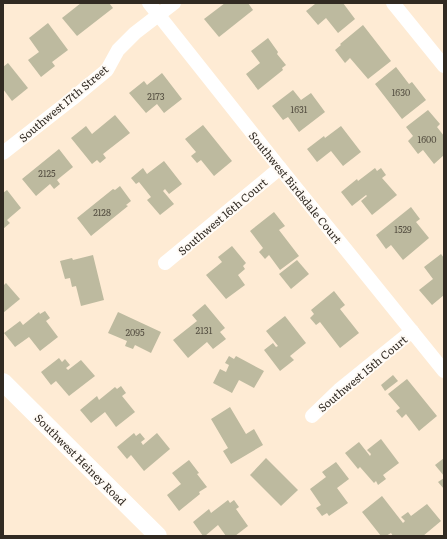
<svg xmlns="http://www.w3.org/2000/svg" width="447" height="539" viewBox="0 0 447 539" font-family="Literata,serif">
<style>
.building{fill:#bdba9f}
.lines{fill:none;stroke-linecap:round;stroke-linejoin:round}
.minor{stroke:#fff;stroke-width:14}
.tertiary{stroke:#fff;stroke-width:18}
.labels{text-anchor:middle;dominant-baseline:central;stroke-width:4;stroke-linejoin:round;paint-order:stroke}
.number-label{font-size:9px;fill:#544e41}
.street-label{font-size:11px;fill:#312a22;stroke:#fffbf6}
</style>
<rect width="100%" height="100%" fill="#feebd4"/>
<!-- building -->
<g class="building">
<polygon points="81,3 109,3 113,8 77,36 62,18"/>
<polygon points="225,3 248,3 253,10 219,37 204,19"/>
<polygon points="314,3 343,3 355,19 338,33 326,18 318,25 306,11 315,4"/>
<polygon points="48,23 68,50 52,62 55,66 41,77 28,60 39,52 29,38"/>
<polygon points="363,25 391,61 368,79 350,58 345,63 335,50 341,45 340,44"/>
<polygon points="268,38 278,52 277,54 286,65 282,68 283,70 258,90 246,74 260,63 251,51"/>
<polygon points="8,63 28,88 12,101 3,89 3,67"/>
<polygon points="396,67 409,84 412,82 426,100 402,119 375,84"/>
<polygon points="162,73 182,99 164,113 157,104 146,113 129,93 144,81 147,85"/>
<polygon points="293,90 301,100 311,93 325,112 299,132 288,117 283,120 272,106"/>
<polygon points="428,110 440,124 437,127 444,136 444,155 434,164 423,150 418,154 408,141 413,136 406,127"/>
<polygon points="115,115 130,133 103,154 106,158 100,163 97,160 92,164 71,138 86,126 92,134"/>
<polygon points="203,125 232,161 214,176 201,160 197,163 191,156 196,152 185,139"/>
<polygon points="341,126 361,152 343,166 331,151 317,162 307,149 324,136 325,138"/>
<polygon points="59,149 73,167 57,180 60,184 54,189 50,184 36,196 22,179"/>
<polygon points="164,161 182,184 169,194 165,189 163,191 174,204 160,215 147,200 151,197 139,182 136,184 131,178 143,168 147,174"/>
<polygon points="375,168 377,171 381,168 386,175 382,178 397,195 372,215 361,201 367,196 366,195 352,206 341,192 357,179 358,181"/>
<polygon points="120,186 131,201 126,205 128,206 91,236 77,218 113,189 115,190"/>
<polygon points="7,190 21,208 7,220 10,223 3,229 3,193"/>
<polygon points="411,207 420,219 416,222 429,238 403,260 391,245 386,249 376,235"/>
<polygon points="274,212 285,226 279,230 299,256 280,270 269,255 265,259 259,252 263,248 250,231"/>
<polygon points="232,246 246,263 243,266 245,269 238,275 245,285 226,299 206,275 222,262 218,257"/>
<polygon points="441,254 444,258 444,295 432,305 419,290 433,279 424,267"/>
<polygon points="93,255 104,300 81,306 76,286 72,287 70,278 65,279 60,261 72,258 73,260"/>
<polygon points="297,260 309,274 291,289 279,274"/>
<polygon points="6,283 20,299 3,313 3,286"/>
<polygon points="334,291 345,305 340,309 359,333 340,348 320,322 316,325 310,318 314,314 311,310"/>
<polygon points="205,304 225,328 220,332 226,339 213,349 207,342 188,358 173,340 197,321 192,315"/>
<polygon points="45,311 50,318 46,321 58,337 40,351 29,337 15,347 4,333 20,321 23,325 39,312 40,314"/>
<polygon points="118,312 161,332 151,353 135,345 133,349 125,346 127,341 108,333"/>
<polygon points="285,316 306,343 290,356 294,360 280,371 264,350 273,343 276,347 278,346 266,331"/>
<polygon points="229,356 234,359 236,356 264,371 254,388 239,380 232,393 213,383 220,369 226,372 229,365 225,363"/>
<polygon points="59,358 62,362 65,359 70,365 66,368 68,370 81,360 95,376 69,396 56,381 51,385 41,372"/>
<polygon points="393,375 398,381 385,391 381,385"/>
<polygon points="407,379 437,416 419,431 406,414 402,418 396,411 400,408 388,394"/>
<polygon points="121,386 126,393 122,396 135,412 116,427 105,412 91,423 80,410 97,396 99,400 115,387 117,389"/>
<polygon points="230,407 246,434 254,429 263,445 231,464 223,451 228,448 211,419"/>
<polygon points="134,433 136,436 140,433 145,439 141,442 143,445 157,433 170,449 144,471 131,455 127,459 117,447"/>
<polygon points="381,439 399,463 383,475 386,479 378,485 376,481 374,483 360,467 358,469 345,453 359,442 370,456 371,454 367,450"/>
<polygon points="266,458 298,490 281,506 250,475"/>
<polygon points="444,458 444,476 435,465"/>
<polygon points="189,460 199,473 197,474 207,487 199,492 200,494 179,511 167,495 181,484 172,473"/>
<polygon points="336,462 349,479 337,488 348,503 329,516 327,513 322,516 316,508 321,505 310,489 326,477 322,472"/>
<polygon points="444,478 444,489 438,482"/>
<polygon points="382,496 403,523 405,521 401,517 408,512 411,516 427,504 441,521 423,536 393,536 391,533 386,536 381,536 362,512"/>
<polygon points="228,500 230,503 234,500 239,507 236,509 248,526 235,536 226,536 218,525 205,536 203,536 193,522 209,509 211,513"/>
</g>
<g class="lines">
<!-- minor -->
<g class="minor">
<polyline points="149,3 280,168 444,371"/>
<polyline points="393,3 444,66"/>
<polyline points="3,153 72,99 107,70 118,50 135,33 174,3"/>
<polyline points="165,263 280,168"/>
<polyline points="312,416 339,390 412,331"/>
</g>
<!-- tertiary -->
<polyline class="tertiary" points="3,382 158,536"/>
</g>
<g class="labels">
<!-- number labels -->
<g class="number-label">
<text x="401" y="92">1630</text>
<text x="156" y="96">2173</text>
<text x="299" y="109">1631</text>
<text x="427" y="139">1600</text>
<text x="47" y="173">2125</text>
<text x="102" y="212">2128</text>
<text x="403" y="229">1529</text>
<text x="204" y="330">2131</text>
<text x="135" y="332">2095</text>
</g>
<!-- street labels -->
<g class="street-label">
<text transform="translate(63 103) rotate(-40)">Southwest 17th Street</text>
<text transform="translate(296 187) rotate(51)">Southwest Birdsdale Court</text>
<text transform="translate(222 216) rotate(-40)">Southwest 16th Court</text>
<text transform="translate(362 373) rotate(-40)">Southwest 15th Court</text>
<text transform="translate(81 459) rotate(45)">Southwest Heiney Road</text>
</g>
</g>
<!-- border -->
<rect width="447" height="539" fill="none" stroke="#312a22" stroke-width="8"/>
</svg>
